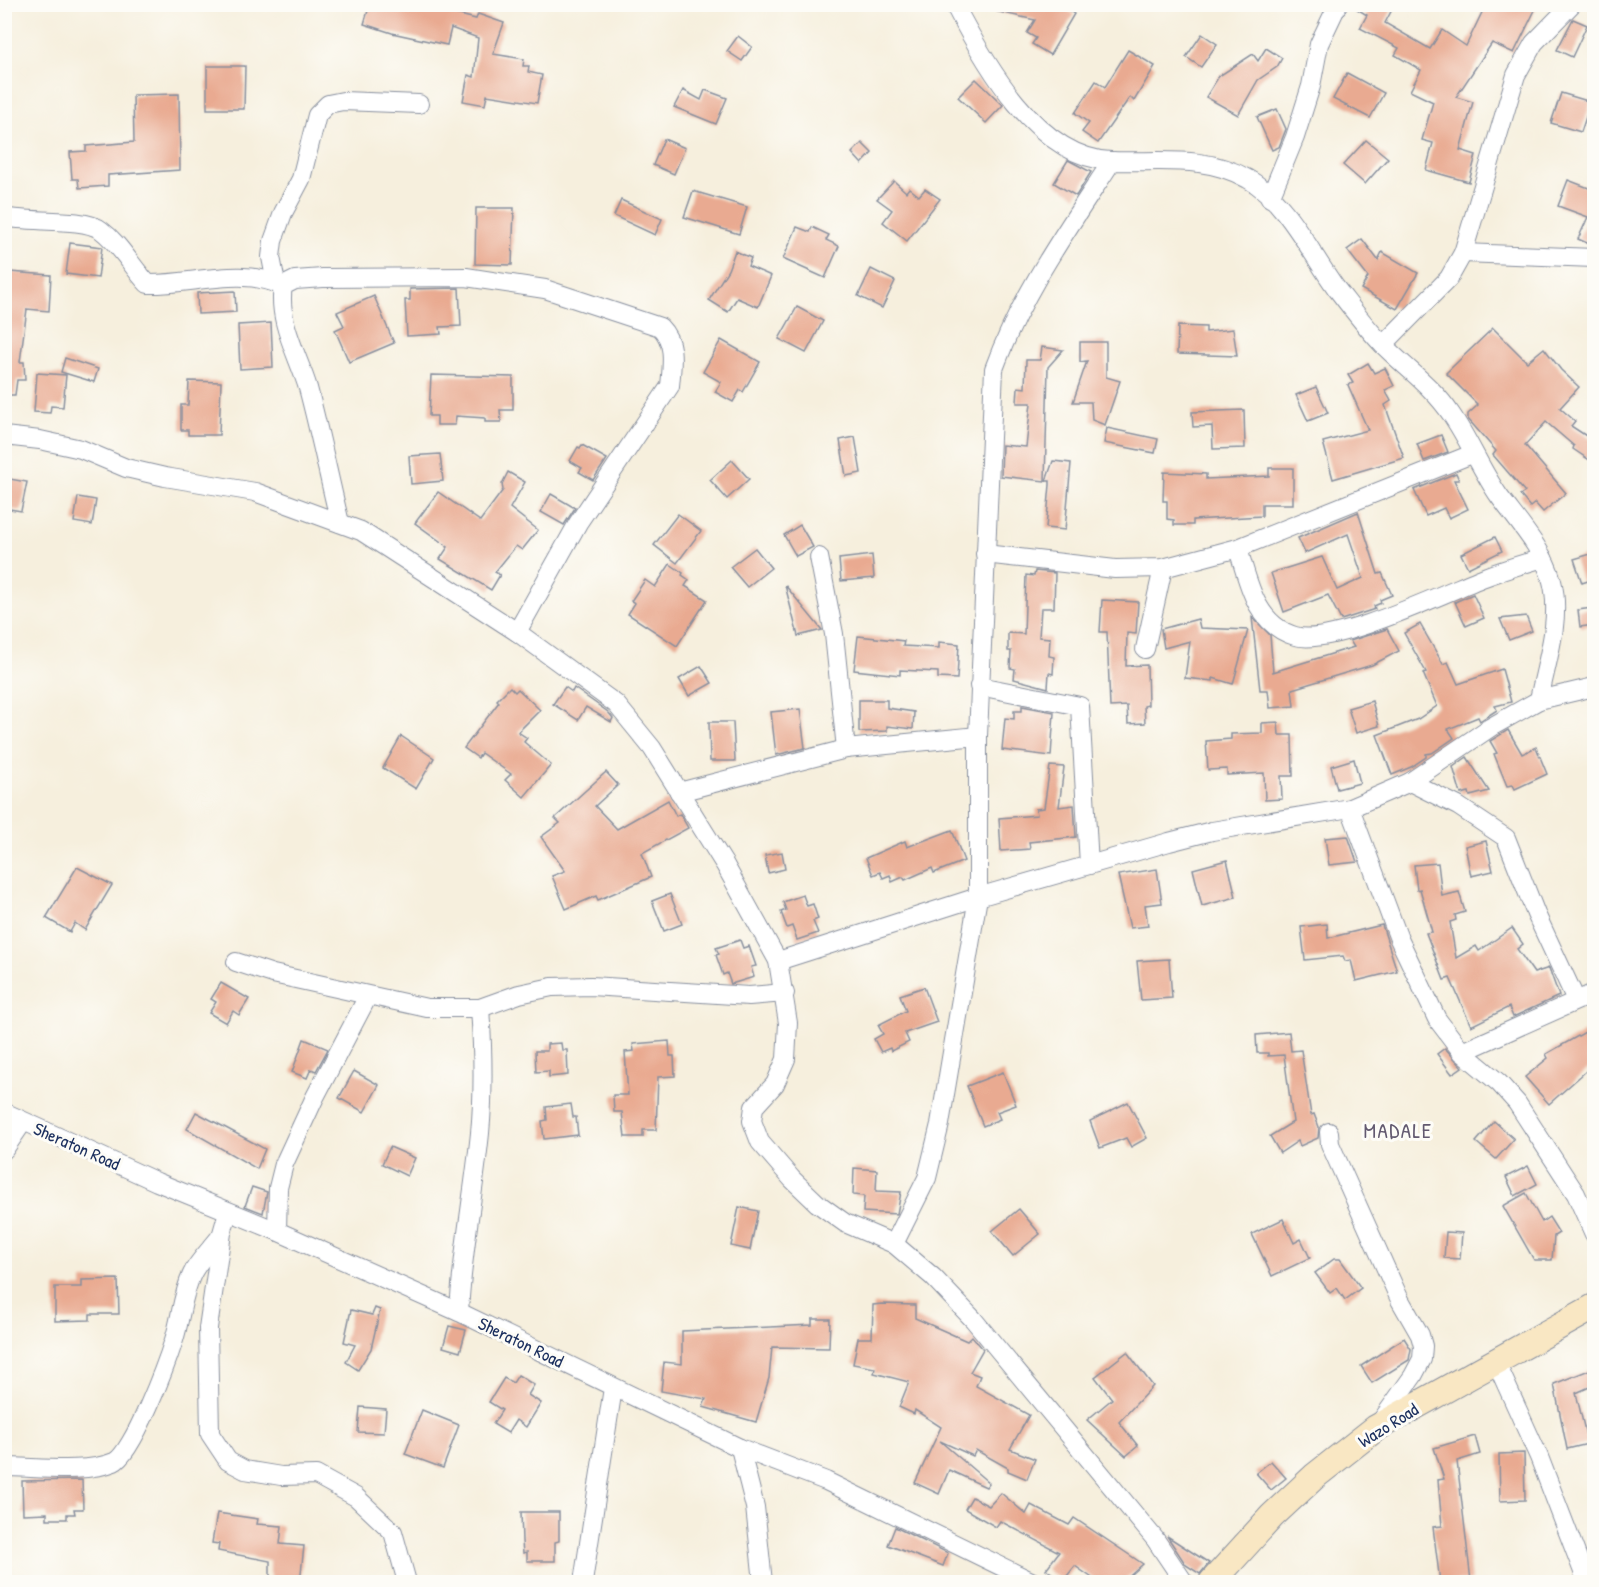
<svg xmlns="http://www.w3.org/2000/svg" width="1599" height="1587" viewBox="0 0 1599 1587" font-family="'Patrick Hand',sans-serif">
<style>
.building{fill:#e9aa91}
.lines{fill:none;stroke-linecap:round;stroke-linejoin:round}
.minor-casing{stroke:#888f9e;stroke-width:20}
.secondary-casing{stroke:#888f9e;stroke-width:28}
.minor{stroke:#fff;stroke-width:18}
.secondary{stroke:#f9e7c3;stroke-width:26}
.labels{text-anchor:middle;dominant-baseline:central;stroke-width:6;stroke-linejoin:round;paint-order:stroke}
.street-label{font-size:18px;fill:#1b2f5e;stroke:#fdfcf7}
.quarter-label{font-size:21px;letter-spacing:1.5px;fill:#635a70;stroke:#fdfcf7}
</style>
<rect width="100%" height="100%" fill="#fdfcf7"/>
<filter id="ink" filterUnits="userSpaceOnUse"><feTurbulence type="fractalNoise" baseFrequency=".0167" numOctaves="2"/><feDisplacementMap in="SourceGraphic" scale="12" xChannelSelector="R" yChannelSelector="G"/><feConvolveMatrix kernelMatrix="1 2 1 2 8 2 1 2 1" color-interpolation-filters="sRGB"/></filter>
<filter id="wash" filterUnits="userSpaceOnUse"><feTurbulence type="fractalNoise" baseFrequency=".008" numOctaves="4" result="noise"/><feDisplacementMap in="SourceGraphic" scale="24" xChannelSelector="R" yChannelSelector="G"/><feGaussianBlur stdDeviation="1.35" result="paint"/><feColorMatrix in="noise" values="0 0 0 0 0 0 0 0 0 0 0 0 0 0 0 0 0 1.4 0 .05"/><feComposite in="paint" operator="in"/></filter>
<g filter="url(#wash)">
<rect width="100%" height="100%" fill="#f6efdd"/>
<g id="blocks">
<!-- building -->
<g class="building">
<polygon points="370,4 416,4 476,19 478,14 504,23 493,54 524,59 523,66 529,66 528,72 542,75 537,103 487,95 485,105 463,101 468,75 474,77 478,38 451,28 447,45 392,33 364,24"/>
<polygon points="994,4 1059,4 1074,14 1050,55 1032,44 1036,38 1027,33 1035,20 994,11"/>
<polygon points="1349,4 1395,4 1385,23 1430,49 1442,30 1466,46 1486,4 1538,4 1514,53 1492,43 1456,97 1473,102 1460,150 1476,155 1469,182 1426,170 1433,143 1422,140 1433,102 1410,91 1421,70 1395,55 1399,48 1360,28 1367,15"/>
<polygon points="1573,19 1587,25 1572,57 1557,50"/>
<polygon points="1202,34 1217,44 1201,67 1186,57"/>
<polygon points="738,36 752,47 742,61 727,51"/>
<polygon points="1266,48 1282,58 1277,67 1258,80 1238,115 1206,97 1219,76 1253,54 1258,61"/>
<polygon points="1128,50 1155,66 1134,101 1130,97 1098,143 1082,132 1089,123 1075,113 1096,81 1105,87"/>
<polygon points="207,66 245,66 244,109 207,109"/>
<polygon points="1347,73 1384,93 1370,118 1333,99"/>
<polygon points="976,79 1003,105 986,123 958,97"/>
<polygon points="683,90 701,100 705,90 727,98 716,124 674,107"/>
<polygon points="1561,93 1591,102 1581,132 1551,123"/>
<polygon points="179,94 180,170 108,175 108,186 79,188 78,179 72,179 70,152 86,151 86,146 134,142 133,95"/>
<polygon points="1277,109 1286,129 1279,147 1272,150 1257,117"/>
<polygon points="664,139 685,148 674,174 653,165"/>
<polygon points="1366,140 1388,158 1365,184 1343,165"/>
<polygon points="862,143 872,153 862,164 852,153"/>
<polygon points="1068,160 1091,172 1076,196 1054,183"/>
<polygon points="1568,180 1594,190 1594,246 1578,239 1588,217 1558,206"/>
<polygon points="894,181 906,192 909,188 919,196 925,189 940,199 907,241 883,222 892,210 877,199"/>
<polygon points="693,191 747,207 739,234 684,217"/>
<polygon points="621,200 662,219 655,235 614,216"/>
<polygon points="476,208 514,208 512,265 475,264"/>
<polygon points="797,227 810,232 812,227 829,235 826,240 839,246 825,278 783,259"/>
<polygon points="1362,239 1378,260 1382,252 1418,273 1397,309 1361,289 1368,277 1347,250"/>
<polygon points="70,243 102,247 98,278 66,274"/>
<polygon points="735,251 751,258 748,266 771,276 758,307 737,298 728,312 709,300 728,270"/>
<polygon points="871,269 895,281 882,308 858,296"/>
<polygon points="9,272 51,275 49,311 27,309 20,362 24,362 25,380 17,380 15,395 7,395 4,347"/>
<polygon points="459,288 461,326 440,327 441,334 407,336 405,300 410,300 410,289"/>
<polygon points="235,291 236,312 198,314 197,293"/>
<polygon points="374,296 394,343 349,362 335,330 344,326 337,312"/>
<polygon points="797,307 823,321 806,353 779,339"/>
<polygon points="271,323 273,367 240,369 238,325"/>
<polygon points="1178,326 1206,327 1206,332 1233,329 1237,356 1177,354"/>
<polygon points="1493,328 1527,362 1544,348 1561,370 1579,387 1560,408 1575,421 1571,426 1594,441 1594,463 1573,449 1574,446 1546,422 1525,445 1566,493 1543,512 1535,503 1530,507 1520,495 1525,492 1493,455 1496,451 1468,419 1468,414 1478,405 1446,373"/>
<polygon points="721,340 760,362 743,392 740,390 733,402 715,392 721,382 703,372"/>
<polygon points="1080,342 1106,342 1106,377 1120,381 1105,425 1092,420 1091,402 1073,402 1087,361 1080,362"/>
<polygon points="1042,347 1063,350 1048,367 1045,481 1001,476 1002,445 1026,447 1031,403 1017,403 1018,387 1025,388 1026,360 1040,360"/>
<polygon points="65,358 98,369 94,382 61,372"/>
<polygon points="1368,363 1374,373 1385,368 1394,386 1385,390 1391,401 1385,405 1404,458 1333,479 1323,442 1368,430 1348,385 1353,383 1348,375"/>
<polygon points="37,373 66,375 63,407 51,406 50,413 34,412"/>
<polygon points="431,375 513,377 513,410 500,410 501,422 485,422 485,418 456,416 455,425 437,425 437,416 429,416"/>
<polygon points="189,381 221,382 219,435 188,435 188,430 181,430 181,405 188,405"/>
<polygon points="1316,387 1328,413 1308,421 1296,395"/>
<polygon points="1244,410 1245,448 1213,449 1212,426 1193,427 1192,412"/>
<polygon points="1107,428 1158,439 1155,453 1104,443"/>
<polygon points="1441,435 1448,452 1424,461 1417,444"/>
<polygon points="855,437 861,473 846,476 840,440"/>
<polygon points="582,445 607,459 593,480 579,472 582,468 570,461 578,447 580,448"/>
<polygon points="440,454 443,481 411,484 409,456"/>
<polygon points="732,460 749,479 727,499 710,480"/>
<polygon points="1053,461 1071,463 1065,530 1046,528 1050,485 1050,481 1046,481"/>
<polygon points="1269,468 1293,468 1293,504 1262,504 1262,516 1193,520 1193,525 1174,525 1174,520 1167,519 1167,501 1163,501 1164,472 1206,474 1206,479 1269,476"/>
<polygon points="508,472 525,482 510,508 538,530 522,550 516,546 495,572 500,575 491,590 440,559 448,547 415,523 438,492 480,521 503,490 502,484"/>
<polygon points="1456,473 1459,480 1454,480 1468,509 1449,518 1444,508 1426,516 1414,490"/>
<polygon points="4,478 27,482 21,511 4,508"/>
<polygon points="551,494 575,508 564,525 541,512"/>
<polygon points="78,497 96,500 92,525 74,522"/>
<polygon points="1358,512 1378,574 1382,573 1392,595 1380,600 1381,603 1374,606 1375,609 1341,620 1328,595 1284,612 1271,573 1322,557 1337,590 1363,578 1348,534 1305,553 1298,538"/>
<polygon points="678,514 701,531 677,563 654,545"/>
<polygon points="800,525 813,547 796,556 784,535"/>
<polygon points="1495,537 1502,551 1468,568 1461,554"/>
<polygon points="755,548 771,568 747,587 730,567"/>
<polygon points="1594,553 1594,579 1582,583 1574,559"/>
<polygon points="872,555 874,578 841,581 839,559"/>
<polygon points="670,564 683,573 682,575 689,580 685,586 707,600 677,646 628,614 635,603 631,601 645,580 655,587"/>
<polygon points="1035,571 1055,573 1054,608 1041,608 1039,637 1050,638 1049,656 1054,657 1053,674 1049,673 1048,688 1014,679 1015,669 1010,668 1011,651 1008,651 1008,633 1024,634 1026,575 1034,576"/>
<polygon points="785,585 822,630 798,636"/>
<polygon points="1473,594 1484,618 1466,626 1455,602"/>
<polygon points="1102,600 1138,602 1136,634 1127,633 1126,666 1147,665 1148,705 1144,706 1145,723 1128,724 1127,706 1110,707 1107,632 1100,632"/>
<polygon points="1592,608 1594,625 1580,627 1578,610"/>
<polygon points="1526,616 1532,631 1509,640 1500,619"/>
<polygon points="1252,617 1270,635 1273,672 1354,647 1350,641 1387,629 1399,651 1372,665 1292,689 1294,706 1270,708 1268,690 1260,690"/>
<polygon points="1198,619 1200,628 1248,630 1233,684 1213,678 1213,681 1185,678 1190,641 1164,648 1161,629"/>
<polygon points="1420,624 1443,664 1448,662 1458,684 1502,669 1511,702 1495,706 1497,710 1480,721 1478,717 1448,729 1454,738 1432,753 1426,754 1426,757 1411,767 1392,775 1377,735 1418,719 1437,706 1423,673 1426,672 1404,633"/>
<polygon points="858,636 904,641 903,646 939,648 939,642 959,644 957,679 938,678 938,672 900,670 900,675 854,670"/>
<polygon points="701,666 712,683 689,696 679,679"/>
<polygon points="510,687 515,692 518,689 540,710 518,732 527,738 524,742 551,765 524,797 505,780 511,774 481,753 478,758 464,748 499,702 497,700"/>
<polygon points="565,687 572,692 574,688 608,712 613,718 611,722 586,707 578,720 553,704"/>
<polygon points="859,700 887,700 887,708 914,712 913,729 887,726 887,731 859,732"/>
<polygon points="1372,701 1379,726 1356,733 1348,708"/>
<polygon points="1022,706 1054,712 1051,756 1002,750 1005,718 1014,719 1014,711 1022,711"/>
<polygon points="800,709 805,748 776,755 771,712"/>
<polygon points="709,722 733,722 735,761 710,761"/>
<polygon points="1278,722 1279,735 1292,735 1293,776 1281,776 1282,799 1265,800 1264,773 1227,775 1227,769 1208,770 1206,741 1231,739 1231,734 1262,733 1262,723"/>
<polygon points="1508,730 1522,754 1536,747 1547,774 1515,789 1513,785 1507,786 1494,754 1497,753 1490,741"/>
<polygon points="401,736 434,758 416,789 383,768"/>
<polygon points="1467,757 1472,765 1489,791 1470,796 1469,792 1461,794 1453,767"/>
<polygon points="1354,759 1360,783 1337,789 1331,766"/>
<polygon points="1050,766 1064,767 1059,807 1074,805 1076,837 1029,842 1030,849 1001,851 999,818 1037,815 1036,809 1044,808"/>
<polygon points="606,772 618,785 595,806 617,829 668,800 676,816 680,814 688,828 642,853 651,877 598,900 596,896 566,909 552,876 565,871 541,837 560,823 555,818"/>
<polygon points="952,830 964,861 934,873 932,868 905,880 903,877 892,882 890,875 883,878 880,872 873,875 866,858 905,841 907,847"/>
<polygon points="1348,836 1357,862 1329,865 1325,838"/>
<polygon points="1486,841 1493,871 1471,876 1465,846"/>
<polygon points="782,852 785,869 768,873 765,855"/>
<polygon points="1227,860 1236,897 1202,906 1193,869"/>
<polygon points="1438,863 1442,896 1459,892 1465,912 1455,915 1456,920 1450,922 1456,958 1476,946 1479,951 1512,928 1523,944 1517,949 1534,973 1549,968 1559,996 1513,1017 1509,1007 1471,1026 1450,978 1444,980 1426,933 1432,932 1420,889 1417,890 1414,865"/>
<polygon points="77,867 112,885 85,930 75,923 70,932 46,918"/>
<polygon points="1157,869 1162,903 1145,905 1148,926 1130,928 1118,875"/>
<polygon points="670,894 682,924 664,931 652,901"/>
<polygon points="803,895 807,906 813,904 818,919 813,921 818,933 797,940 792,926 787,928 781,912 786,910 783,902"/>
<polygon points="1327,924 1328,938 1382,925 1397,971 1356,981 1351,960 1345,961 1343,956 1305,960 1301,927"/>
<polygon points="740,940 743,948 749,946 756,966 751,967 754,977 731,984 727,973 723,975 716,955 719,954 716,948"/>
<polygon points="1169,959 1172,998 1141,1000 1137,961"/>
<polygon points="221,983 249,999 239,1015 233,1011 226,1023 209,1013 216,1002 211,999"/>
<polygon points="924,987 937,1022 905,1033 909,1042 891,1051 890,1048 881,1052 874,1039 883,1034 878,1025 906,1011 900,995"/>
<polygon points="1594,1027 1594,1064 1549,1104 1525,1077 1548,1058 1546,1054"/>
<polygon points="1289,1032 1291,1051 1301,1050 1311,1115 1314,1114 1319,1127 1318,1138 1300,1146 1298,1141 1280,1153 1270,1136 1293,1122 1284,1055 1268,1056 1268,1053 1257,1053 1256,1035"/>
<polygon points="304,1039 328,1049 316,1071 311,1069 307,1078 292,1072"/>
<polygon points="669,1041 670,1056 674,1056 675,1076 658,1077 656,1130 643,1130 643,1137 625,1137 622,1112 614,1112 613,1095 628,1095 625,1052 634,1051 633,1044"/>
<polygon points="561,1043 562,1050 567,1050 568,1075 549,1077 549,1071 536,1072 535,1051 547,1051 547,1044"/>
<polygon points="1445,1048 1462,1067 1452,1074 1437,1054"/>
<polygon points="354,1071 379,1085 364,1112 339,1098"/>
<polygon points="1003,1072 1016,1105 997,1112 1000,1119 983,1126 967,1086"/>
<polygon points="1128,1102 1147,1138 1131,1147 1126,1138 1100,1148 1090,1121"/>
<polygon points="571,1104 573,1117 576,1117 578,1135 544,1139 542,1121 547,1120 546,1107"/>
<polygon points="196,1112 265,1149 257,1169 187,1129"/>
<polygon points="1494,1121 1514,1139 1496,1159 1476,1142"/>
<polygon points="390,1147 415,1158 407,1176 382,1164"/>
<polygon points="1528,1166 1537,1184 1515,1196 1506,1177"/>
<polygon points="854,1168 877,1170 876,1191 901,1192 897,1214 863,1212 864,1196 853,1195"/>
<polygon points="252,1187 267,1192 263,1213 245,1206"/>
<polygon points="1526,1193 1542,1222 1549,1217 1559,1233 1554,1236 1552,1260 1534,1260 1503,1206"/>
<polygon points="739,1207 758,1211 750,1250 731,1246"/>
<polygon points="1019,1209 1040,1234 1013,1256 992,1231"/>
<polygon points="1283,1219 1294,1243 1301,1239 1310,1258 1272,1276 1252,1234"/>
<polygon points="1446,1232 1462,1233 1460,1259 1444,1258"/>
<polygon points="1334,1259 1340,1259 1361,1288 1345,1300 1337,1288 1330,1293 1315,1273"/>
<polygon points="118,1279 119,1314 90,1314 90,1320 55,1321 55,1287 82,1287 82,1280"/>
<polygon points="882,1304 915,1305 915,1318 967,1341 972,1336 983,1349 970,1372 980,1376 976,1386 1029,1415 1010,1449 1035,1459 1027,1479 1008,1471 1008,1468 976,1450 973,1456 940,1441 989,1483 986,1487 949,1470 939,1494 915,1483 941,1427 915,1410 914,1414 899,1407 909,1382 874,1373 875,1368 853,1364 858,1338 872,1338 873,1305"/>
<polygon points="375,1308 380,1310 371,1349 358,1370 346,1362 355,1345 344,1342 351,1310 372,1315"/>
<polygon points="812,1319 830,1319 829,1348 772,1347 769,1378 756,1422 703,1407 706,1399 661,1391 664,1362 682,1364 682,1331 812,1325"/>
<polygon points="449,1326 466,1330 460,1352 443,1347"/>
<polygon points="1404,1338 1411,1349 1409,1360 1372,1383 1361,1366"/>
<polygon points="1127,1352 1153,1386 1119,1422 1138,1446 1126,1456 1087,1420 1112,1399 1095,1377"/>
<polygon points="1594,1368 1594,1385 1576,1393 1588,1444 1567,1449 1554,1384"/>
<polygon points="518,1375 534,1385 528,1395 541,1403 526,1427 516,1420 508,1433 493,1424 502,1410 489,1402 504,1378 513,1383"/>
<polygon points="360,1407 386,1409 384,1433 358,1432"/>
<polygon points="422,1410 459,1425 443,1468 405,1454"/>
<polygon points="1475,1436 1480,1454 1457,1461 1471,1581 1440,1582 1433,1527 1442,1526 1438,1480 1444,1479 1434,1448"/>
<polygon points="1524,1453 1525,1500 1500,1501 1499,1454"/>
<polygon points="1271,1461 1286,1478 1271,1490 1256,1473"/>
<polygon points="82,1480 83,1509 74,1509 75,1514 67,1514 67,1519 47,1519 47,1513 23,1514 22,1481"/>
<polygon points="1001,1493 1026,1514 1031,1505 1069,1525 1074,1518 1143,1564 1123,1582 1098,1582 1075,1566 1063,1581 1046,1569 1059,1552 1000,1521 996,1527 965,1509 972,1497 989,1506"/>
<polygon points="521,1512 559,1512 559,1541 555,1542 555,1561 527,1561 527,1552 523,1553 522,1541"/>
<polygon points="217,1513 258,1519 257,1524 282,1526 280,1544 304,1546 300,1582 270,1582 270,1561 218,1551 219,1544 212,1543"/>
<polygon points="895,1527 948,1553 943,1566 888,1545"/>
<polygon points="1167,1536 1209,1563 1200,1574 1186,1565"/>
</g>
</g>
</g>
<g filter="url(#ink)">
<use href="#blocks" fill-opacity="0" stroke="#888f9e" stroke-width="1.5"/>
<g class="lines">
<!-- minor casing -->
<g class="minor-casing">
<g id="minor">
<path d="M954,4C984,62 1037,158 1111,161C1158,163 1205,154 1248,179C1285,199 1312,255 1336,288C1351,307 1367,329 1384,346C1407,369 1433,387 1451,414C1469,440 1481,470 1499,496C1518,522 1544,550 1552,581C1562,619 1546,663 1539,700"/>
<polyline points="1270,198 1295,137 1311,86 1319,44 1338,4"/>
<path d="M4,217C30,223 83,217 101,230C120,244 132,267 148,284C192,285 241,266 283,286"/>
<polyline points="1463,253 1594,258"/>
<polyline points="276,283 271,257 273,241 283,213 301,179 317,115 328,104 343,101 419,104"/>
<polyline points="1383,345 1449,278 1463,253 1516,75 1534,43 1572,4"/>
<polyline points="4,436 40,440 81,449 126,468 165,477 255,492 361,531 517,632 616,704 652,748 725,865 778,961 788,1023 786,1059 775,1084 754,1107 752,1121 760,1142 792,1179 817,1203 845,1223 894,1244 933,1277 973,1319 1155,1539 1184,1582"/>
<path d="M340,523C329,478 320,433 308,388C298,355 277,321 283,286L295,280L323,278L466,277L545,289L660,327C676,343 672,364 670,386L578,523L517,632"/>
<path d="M1238,548C1248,582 1256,625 1295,636C1332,647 1444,593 1482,578C1502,570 1523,564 1543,558"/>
<polyline points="985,554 1115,569 1163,568 1238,548 1472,454"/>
<polyline points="819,557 834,634 846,749"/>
<polyline points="1145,649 1163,568"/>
<polyline points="979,686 1080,706 1089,865"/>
<polyline points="1410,782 1458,806 1506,838 1536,914 1576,1000"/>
<polyline points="679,792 846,749 978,736"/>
<polyline points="1350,808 1399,939 1437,1019 1462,1052 1499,1083 1517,1103 1576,1194 1594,1234"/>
<polyline points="778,961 978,897 1169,842 1212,831 1350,808 1410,782 1491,727 1539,700 1594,687"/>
<polyline points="236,962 273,974 427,1008 480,1008 519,994 552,987 591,986 749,996 785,993"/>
<polyline points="1462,1052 1594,993"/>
<polyline points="4,1112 157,1182 277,1231 459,1312 740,1448 826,1481 1033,1582"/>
<polyline points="1329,1132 1330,1144 1400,1300 1420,1335 1423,1346 1422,1359 1413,1376 1379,1424"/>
<polyline points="4,1150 23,1122"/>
<polyline points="228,1212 222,1233 208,1328 210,1434 228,1461 245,1470 281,1476 316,1475 356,1497 393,1532 407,1582"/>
<polyline points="277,1231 278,1188 284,1164 315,1097 368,996"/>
<path d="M894,1244L927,1178L940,1124L978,897V736L994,369C1021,294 1069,227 1112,161"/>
<path d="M459,1312C462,1252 474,1193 480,1133C484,1091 483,1050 480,1008"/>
<polyline points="1496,1362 1539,1457 1587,1582"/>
<polyline points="740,1448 755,1507 763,1582"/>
<path d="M4,1467C36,1467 85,1474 114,1462C133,1454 167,1362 174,1340C181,1318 182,1295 192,1274C198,1261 211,1249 220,1237"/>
<polyline points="583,1582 613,1388"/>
</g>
</g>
<!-- secondary casing -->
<g class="secondary-casing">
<polyline id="secondary" points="1212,1582 1272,1516 1315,1476 1376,1428 1594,1307"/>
</g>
<!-- minor -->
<use href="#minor" class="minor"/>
<!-- secondary -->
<use href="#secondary" class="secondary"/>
</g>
</g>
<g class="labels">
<!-- street labels -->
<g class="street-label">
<text transform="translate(77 1146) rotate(24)">Sheraton Road</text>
<text transform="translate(521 1342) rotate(26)">Sheraton Road</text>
<text transform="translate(1388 1425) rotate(-32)">Wazo Road</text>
</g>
<!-- quarter labels -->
<g class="quarter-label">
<text x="1398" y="1130">MADALE</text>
</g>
</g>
<!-- margin -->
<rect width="1599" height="1587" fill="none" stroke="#fdfcf7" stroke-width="24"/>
</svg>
